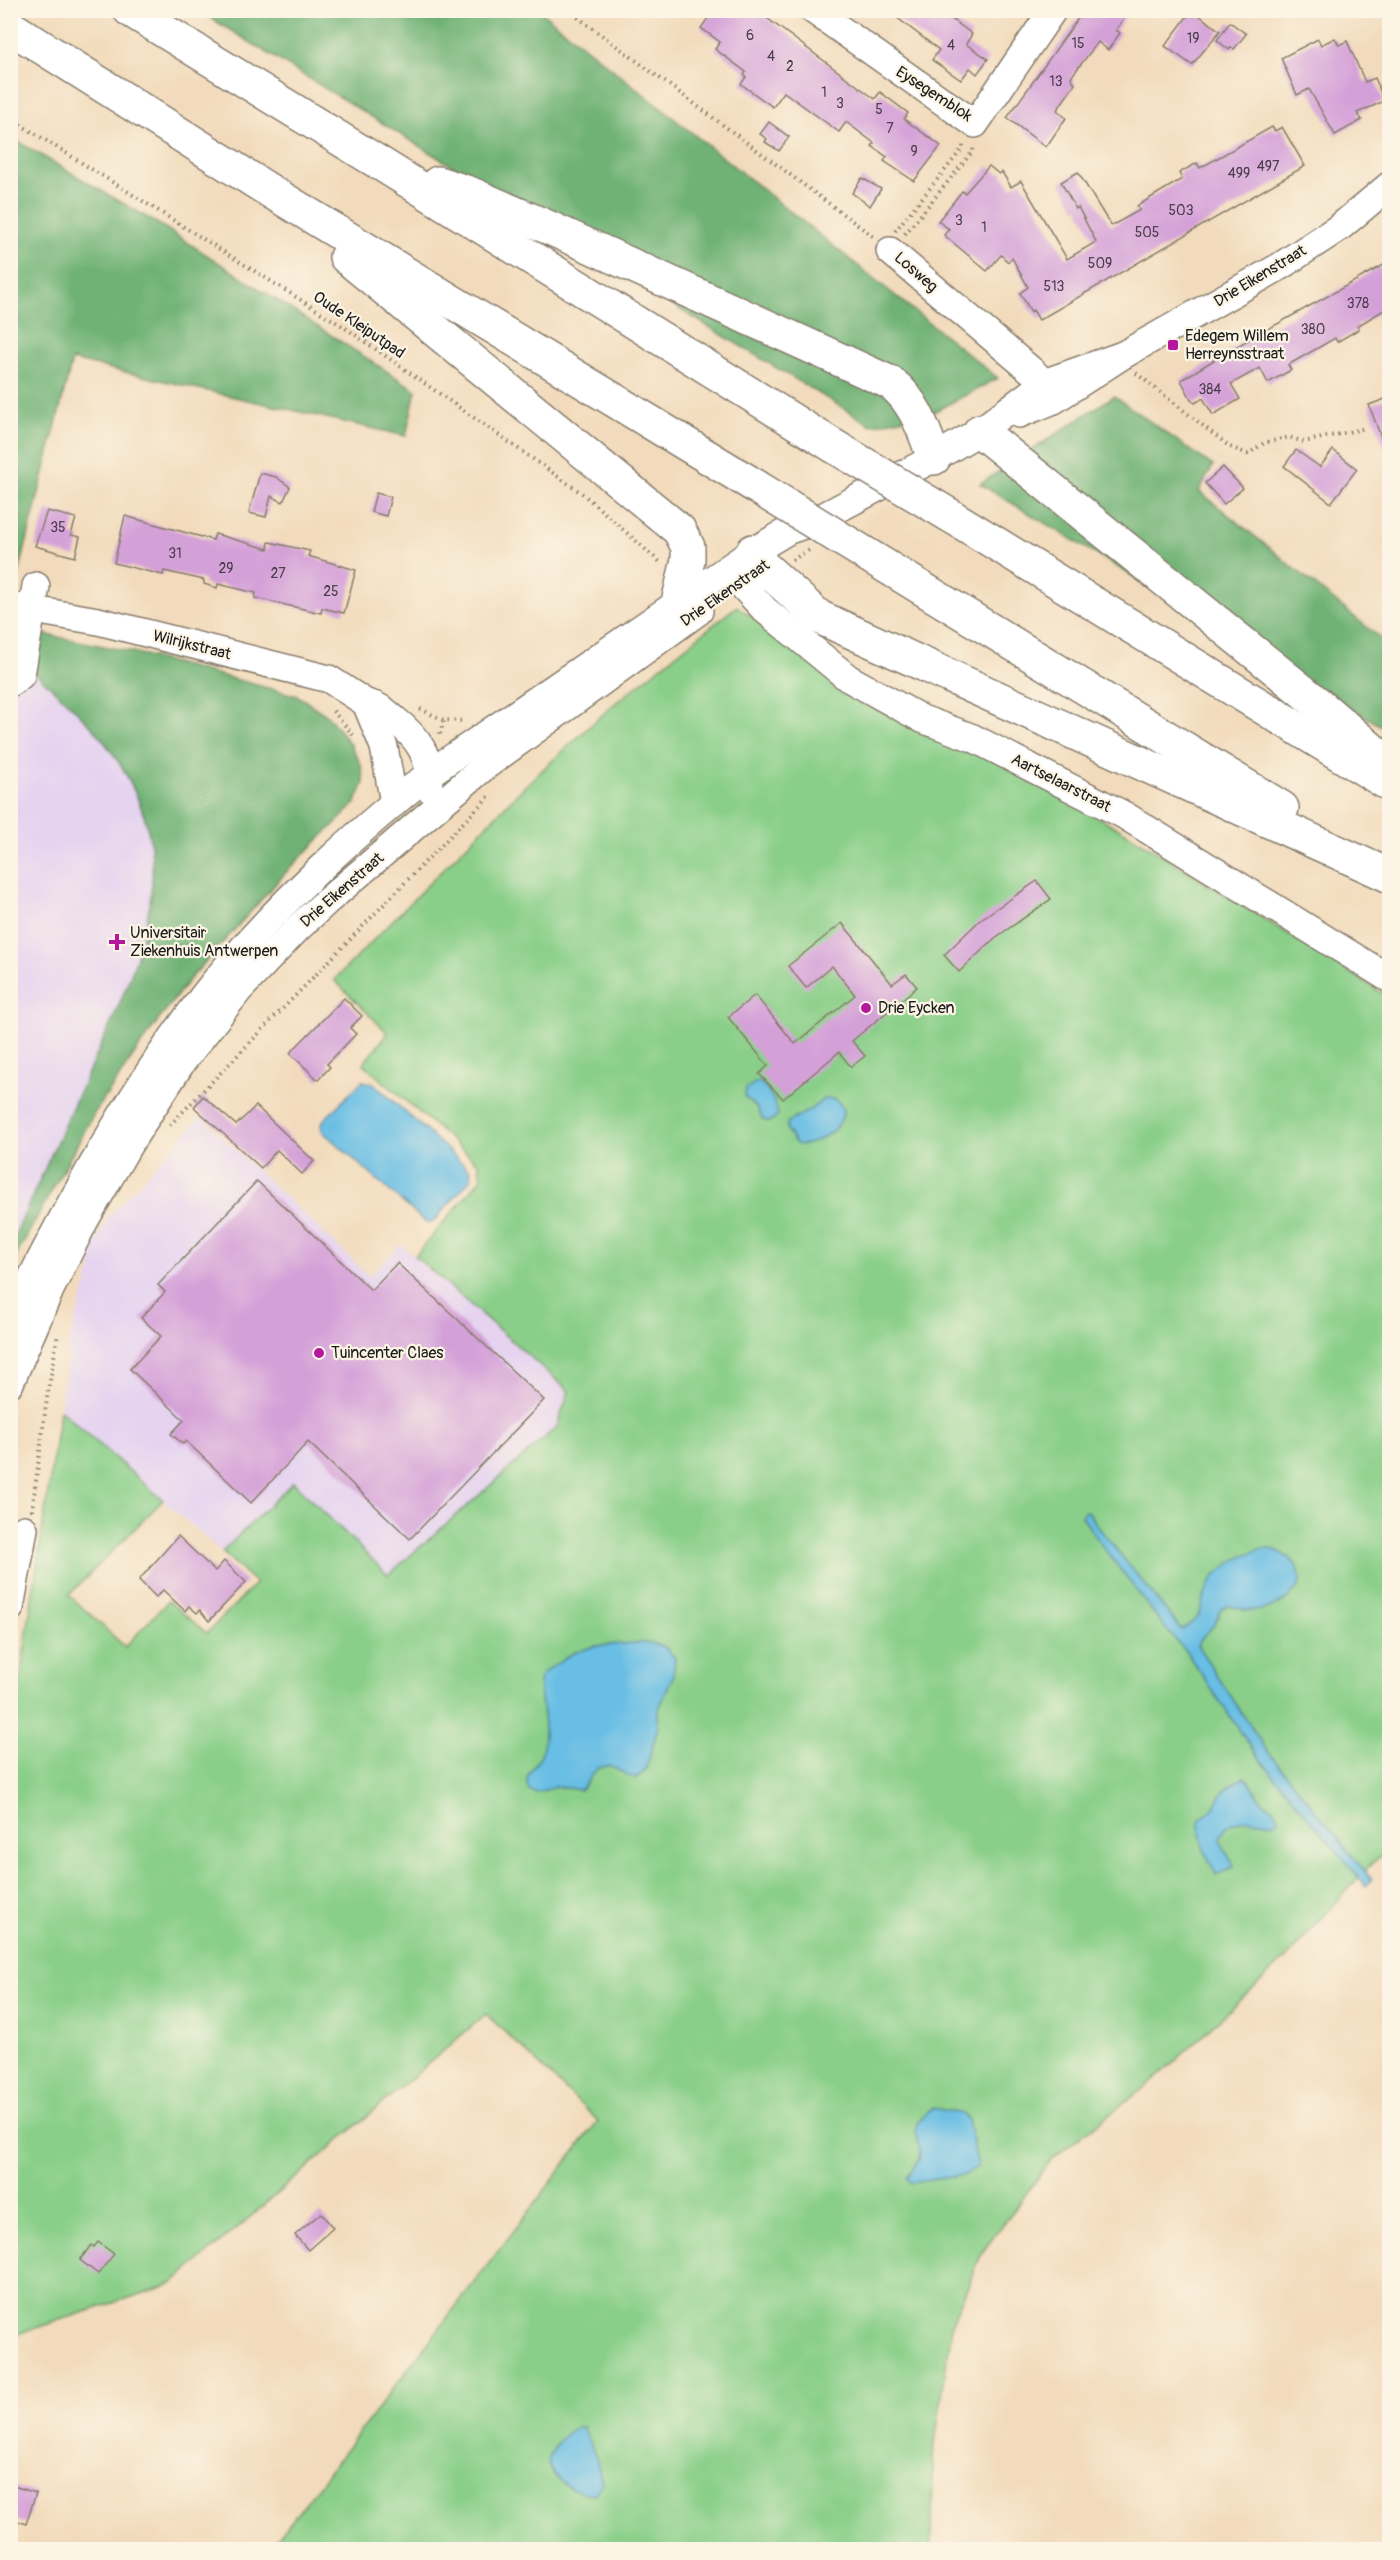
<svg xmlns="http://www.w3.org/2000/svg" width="1400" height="2560" viewBox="0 0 1400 2560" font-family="Pangolin,sans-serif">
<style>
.built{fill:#e5d3f0}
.green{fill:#8acf89;stroke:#537652;stroke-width:1.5}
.forest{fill:#6fb275;stroke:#466748;stroke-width:1.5}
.water{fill:#67bee4;stroke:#426d80;stroke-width:1.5}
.building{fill:#d4a0d8}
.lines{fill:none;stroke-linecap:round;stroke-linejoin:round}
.minor-casing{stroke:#877c6c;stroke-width:30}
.highway-casing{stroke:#877c6c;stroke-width:36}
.path{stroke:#877c6c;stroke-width:4;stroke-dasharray:1.5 4.5;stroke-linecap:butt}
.minor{stroke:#fff;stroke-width:27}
.highway{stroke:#fff;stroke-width:33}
.highway-bridge-casing{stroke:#877c6c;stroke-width:36;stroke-linecap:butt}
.highway-bridge{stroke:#fff;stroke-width:33}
.poi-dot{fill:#b5179e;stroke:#fcf5e5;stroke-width:2}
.labels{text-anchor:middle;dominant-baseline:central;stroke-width:4.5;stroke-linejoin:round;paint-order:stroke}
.number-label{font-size:14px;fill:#4a3d4b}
.street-label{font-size:16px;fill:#1c1c1c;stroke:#fcf5e5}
.poi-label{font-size:16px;fill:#1c1c1c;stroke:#fcf5e5;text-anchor:start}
</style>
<rect width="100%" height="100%" fill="#fcf5e5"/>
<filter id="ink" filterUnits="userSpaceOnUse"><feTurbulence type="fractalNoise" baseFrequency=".0167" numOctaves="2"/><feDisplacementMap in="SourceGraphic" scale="12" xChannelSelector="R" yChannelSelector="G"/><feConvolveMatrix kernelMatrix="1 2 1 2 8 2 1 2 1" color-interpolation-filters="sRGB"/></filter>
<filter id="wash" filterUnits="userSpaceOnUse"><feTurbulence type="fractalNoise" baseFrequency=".008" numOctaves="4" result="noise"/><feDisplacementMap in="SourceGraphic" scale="24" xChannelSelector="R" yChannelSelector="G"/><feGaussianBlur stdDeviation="1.35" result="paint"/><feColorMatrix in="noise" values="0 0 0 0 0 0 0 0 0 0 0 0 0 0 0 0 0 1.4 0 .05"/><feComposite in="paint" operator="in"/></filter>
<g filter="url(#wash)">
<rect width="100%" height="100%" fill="#f2dbbc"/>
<!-- built -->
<g class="built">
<polygon points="11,628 133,652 298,696 328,716 350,744 361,765 364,783 355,804 290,868 188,981 148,1035 95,1112 11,1265"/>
<polygon points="201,1117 369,1276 401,1245 569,1392 557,1427 388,1575 293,1482 222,1552 60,1410 71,1335 91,1271 91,1250 109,1216"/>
</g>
<!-- green -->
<polygon class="green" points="737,606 875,709 979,752 1125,832 1389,997 1389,1849 1370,1865 1285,1959 1158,2077 1052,2159 983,2251 953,2320 933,2456 932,2549 270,2549 598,2121 486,2014 172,2284 11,2336 10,1720 20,1680 60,1410 163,1500 69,1595 125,1647 168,1601 207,1633 256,1583 222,1552 293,1482 388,1575 557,1427 569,1391 415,1256 481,1179 479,1164 363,1064 388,1033 334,980 526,785 613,705"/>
<!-- forest -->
<g class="forest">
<polygon points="199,11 540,11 998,378 934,412 871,425 656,295 563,219 460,171"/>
<polygon points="10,137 165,228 416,390 406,436 72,360 18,577 11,576"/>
<polygon points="1114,396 1213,466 1199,491 1389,645 1389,731 980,484"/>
<path d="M38,633L133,652L298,696L328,716L350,744L361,765L364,783L355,804L290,868L188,981L151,1030L95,1112L11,1265V1244C34,1193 57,1141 80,1090C115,1014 170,912 147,826C129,759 86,717 36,674L32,663Z"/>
</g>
<!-- water -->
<g class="water">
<polygon points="362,1081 374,1084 470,1170 471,1179 432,1223 425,1222 322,1131 321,1123"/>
<path d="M756,1082H760C769,1089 777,1104 778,1115L770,1122L763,1120L757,1108L745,1097L746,1089Z"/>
<path d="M824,1099H834C863,1116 815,1150 796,1144L787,1130V1123L808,1111Z"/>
<path d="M1085,1511L1088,1512L1099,1528L1181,1629C1206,1618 1199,1605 1209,1585C1217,1568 1256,1544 1275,1550C1279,1551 1284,1555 1287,1557C1297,1563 1301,1573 1300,1584C1288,1602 1269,1613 1246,1610C1239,1609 1233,1606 1227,1606L1220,1610C1216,1630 1206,1629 1197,1645L1265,1748L1372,1880L1366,1886L1255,1753L1185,1650L1168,1632L1094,1535L1082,1516Z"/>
<path d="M646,1642L665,1647L675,1658L673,1676L658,1711V1727L649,1759L645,1771L636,1778C622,1776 610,1758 595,1771C589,1776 587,1785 580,1790L556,1786L537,1793L529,1790C521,1772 538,1767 542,1752C547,1730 541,1703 539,1681L543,1673L573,1653L595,1646Z"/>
<path d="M1244,1777C1254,1783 1253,1789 1259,1797C1266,1808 1278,1805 1278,1820L1274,1823C1253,1820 1227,1814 1220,1840L1234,1866L1217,1875C1206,1857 1198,1841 1200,1819L1212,1810L1226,1788Z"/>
<polygon points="933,2108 962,2114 968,2120 978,2166 965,2175 911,2183 907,2177 919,2160 920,2150 915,2132 917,2123"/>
<path d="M582,2427L596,2457L602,2484L595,2494C575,2493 552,2481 548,2461C554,2446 565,2428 582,2427Z"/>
</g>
<g id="blocks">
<!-- building -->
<g class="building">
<polygon points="714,10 756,10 875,99 880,92 908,113 904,119 941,146 914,181 884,161 887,157 872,146 874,143 846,122 839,132 784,92 773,107 741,84 746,77 744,75 746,72 715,49 720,42 701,28"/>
<polygon points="887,10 939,10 972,34 966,44 988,59 977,74 970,68 961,80 932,60 939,50"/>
<polygon points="1084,10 1130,10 1116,30 1120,33 1108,50 1098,42 1071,77 1075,84 1057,110 1066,118 1046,147 1007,118"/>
<polygon points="1192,10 1220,31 1192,65 1165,46"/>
<polygon points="1230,22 1246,34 1234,49 1231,47 1229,50 1217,40"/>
<polygon points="1335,38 1339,45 1347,41 1365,82 1375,78 1384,101 1357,113 1362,120 1335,135 1309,89 1297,95 1281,58 1318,39 1321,45"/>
<polygon points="769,122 789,137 779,151 765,142 767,139 760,134"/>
<polygon points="1272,127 1275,131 1282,127 1305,166 1039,320 1033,310 1031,312 1020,293 1028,287 1012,258 1008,262 1001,255 987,271 944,235 949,229 938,221 962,191 965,193 989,166 999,174 1002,172 1011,187 1021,181 1067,259 1096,242 1078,207 1076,209 1061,182 1078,172 1111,226 1140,210 1137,206 1182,179 1179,173 1197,163 1200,168"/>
<polygon points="862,178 881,189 870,206 852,193"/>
<polygon points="1389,262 1389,307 1357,326 1359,329 1337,342 1335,338 1288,365 1291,370 1268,383 1260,368 1231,384 1240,399 1213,415 1203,398 1195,403 1191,399 1181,380 1232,349"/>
<polygon points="1385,399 1389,412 1388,456 1369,405"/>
<polygon points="1296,450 1320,467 1333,450 1357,469 1331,503 1284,466"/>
<polygon points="1223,467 1243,488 1224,504 1205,483"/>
<polygon points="260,473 276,477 290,487 283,502 271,496 266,517 249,513"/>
<polygon points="376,493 391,497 386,516 371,512"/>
<polygon points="47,511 76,518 71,535 80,537 75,557 35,546"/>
<polygon points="125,516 213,540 215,534 268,549 269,542 310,551 308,556 356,570 344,613 322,608 321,613 255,598 256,593 218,584 217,588 204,584 204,580 164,571 163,575 114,563"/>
<polygon points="1037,881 1051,899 995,938 959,972 944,955 981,919"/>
<polygon points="842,923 892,984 906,974 917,987 852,1041 865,1056 851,1067 839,1052 783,1099 759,1074 768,1066 728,1017 755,995 795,1044 855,995 832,966 806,988 788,966"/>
<polygon points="344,998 362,1016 350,1028 356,1034 327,1064 330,1067 318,1080 290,1053"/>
<polygon points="203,1096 236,1125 256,1106 314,1161 302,1174 277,1150 261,1168 194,1107"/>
<polygon points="257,1181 371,1290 397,1263 544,1400 410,1539 308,1442 251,1503 186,1441 183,1444 171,1434 184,1420 130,1369 161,1336 141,1318 165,1292 158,1285"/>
<polygon points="178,1536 215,1571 224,1561 246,1582 209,1621 200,1610 197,1613 189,1606 185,1611 163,1590 156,1597 139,1580"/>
<polygon points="321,2213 333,2228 308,2250 295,2235"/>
<polygon points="98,2242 114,2254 98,2274 80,2260 91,2245 94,2247"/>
<polygon points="10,2485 36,2493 26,2524 10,2518"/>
</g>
</g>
</g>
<g filter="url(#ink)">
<use href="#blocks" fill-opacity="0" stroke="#877c6c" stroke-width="1.5"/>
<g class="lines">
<!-- minor casing -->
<g class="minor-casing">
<g id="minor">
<polyline points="813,10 975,124 1053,10"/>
<polyline points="890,251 1033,372 1044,383 1053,399"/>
<polyline points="1019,414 1054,400 1123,355 1279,267 1340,227 1390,185"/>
<polyline points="739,582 765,610 848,678 922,719 973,738 1124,815 1390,979"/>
<polyline points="10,606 98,621 329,679 366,703 384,747 394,803"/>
<polyline points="10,683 21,675 36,586"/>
<path d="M366,703C378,705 385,711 394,719C417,737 433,757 428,788"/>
<path d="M10,1326C29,1279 54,1233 79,1189C123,1109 171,1033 230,963C289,893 359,831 430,773L749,554L789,530L813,522L934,458L980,431L1044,383L1123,355"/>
<polyline points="10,1383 50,1290 85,1220 129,1144 182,1062 239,990 298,928 326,902 484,767 699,611"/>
<polyline points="10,1608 24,1529"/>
</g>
</g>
<!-- highway casing -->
<g class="highway-casing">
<g id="highway">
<polyline points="130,10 381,164 832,445"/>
<polyline points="10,27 270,191 757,487"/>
<path d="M438,183L469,193L552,229L891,383C915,401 924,431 934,458"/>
<polyline points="346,257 679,530 688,547 688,560 678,603"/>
<polyline points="980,431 1316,702 1390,765"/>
<polyline points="951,516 1385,782"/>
<polyline points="753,551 763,566 819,617 1390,876"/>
<polyline points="874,559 1282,808"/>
</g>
</g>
<!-- path -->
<g class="path">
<polyline points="568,10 874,237"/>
<polyline points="10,118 344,327 583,494 662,564"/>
<polyline points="895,231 963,148 963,143"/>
<polyline points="905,234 973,151 973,146"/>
<polyline points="1136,373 1230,447 1248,454 1264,443 1289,437 1304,442 1366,428"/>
<polyline points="792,560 811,549"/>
<polyline points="420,709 444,720 464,721"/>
<polyline points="333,711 353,735"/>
<polyline points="440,734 444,720"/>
<polyline points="170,1125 491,794"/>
<polyline points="32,1511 47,1398 58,1334"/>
</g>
<!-- minor -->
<use href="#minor" class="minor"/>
<!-- highway -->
<use href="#highway" class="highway"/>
<!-- highway-bridge casing -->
<g class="highway-bridge-casing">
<g id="highway-bridge">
<polyline points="832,445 951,516"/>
<polyline points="757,487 874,559"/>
</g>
</g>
<!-- highway-bridge -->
<use href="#highway-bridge" class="highway-bridge"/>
</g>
</g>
<!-- markers -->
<g class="poi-dot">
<rect x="1167" y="339" width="12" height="12" rx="3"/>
<path d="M114 933h6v6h6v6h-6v6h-6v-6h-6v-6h6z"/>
<circle cx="866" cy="1008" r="6"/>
<circle cx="319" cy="1353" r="6"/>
</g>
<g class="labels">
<!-- number labels -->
<g class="number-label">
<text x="750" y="35">6</text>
<text x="1193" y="38">19</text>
<text x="1078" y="43">15</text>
<text x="951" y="45">4</text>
<text x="771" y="56">4</text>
<text x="790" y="66">2</text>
<text x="1056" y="81">13</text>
<text x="824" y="92">1</text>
<text x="840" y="103">3</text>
<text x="879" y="109">5</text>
<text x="890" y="128">7</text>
<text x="914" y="151">9</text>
<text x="1268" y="166">497</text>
<text x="1239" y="173">499</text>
<text x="1181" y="210">503</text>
<text x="959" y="220">3</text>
<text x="984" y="227">1</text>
<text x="1147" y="232">505</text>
<text x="1100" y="263">509</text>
<text x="1054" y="286">513</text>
<text x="1358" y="303">378</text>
<text x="1313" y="329">380</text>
<text x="1210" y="389">384</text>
<text x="58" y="527">35</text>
<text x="175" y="553">31</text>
<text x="226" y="568">29</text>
<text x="278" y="573">27</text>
<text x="331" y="591">25</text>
</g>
<!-- street labels -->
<g class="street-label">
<text transform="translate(934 94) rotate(33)">Eysegemblok</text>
<text transform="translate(916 272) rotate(41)">Losweg</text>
<text transform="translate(1260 276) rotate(-31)">Drie Eikenstraat</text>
<text transform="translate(359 325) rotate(34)">Oude Kleiputpad</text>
<text transform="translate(725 593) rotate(-35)">Drie Eikenstraat</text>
<text transform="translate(192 645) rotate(14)">Wilrijkstraat</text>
<text transform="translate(1061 783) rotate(27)">Aartselaarstraat</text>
<text transform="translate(342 890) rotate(-41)">Drie Eikenstraat</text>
</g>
<!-- poi labels -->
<g class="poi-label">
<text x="1185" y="336">Edegem Willem<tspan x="1185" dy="18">Herreynsstraat</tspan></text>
<text x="130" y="933">Universitair<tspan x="130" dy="18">Ziekenhuis Antwerpen</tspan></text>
<text x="878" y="1008">Drie Eycken</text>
<text x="331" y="1353">Tuincenter Claes</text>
</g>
</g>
<!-- margin -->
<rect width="1400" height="2560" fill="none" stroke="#fcf5e5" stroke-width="36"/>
</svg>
